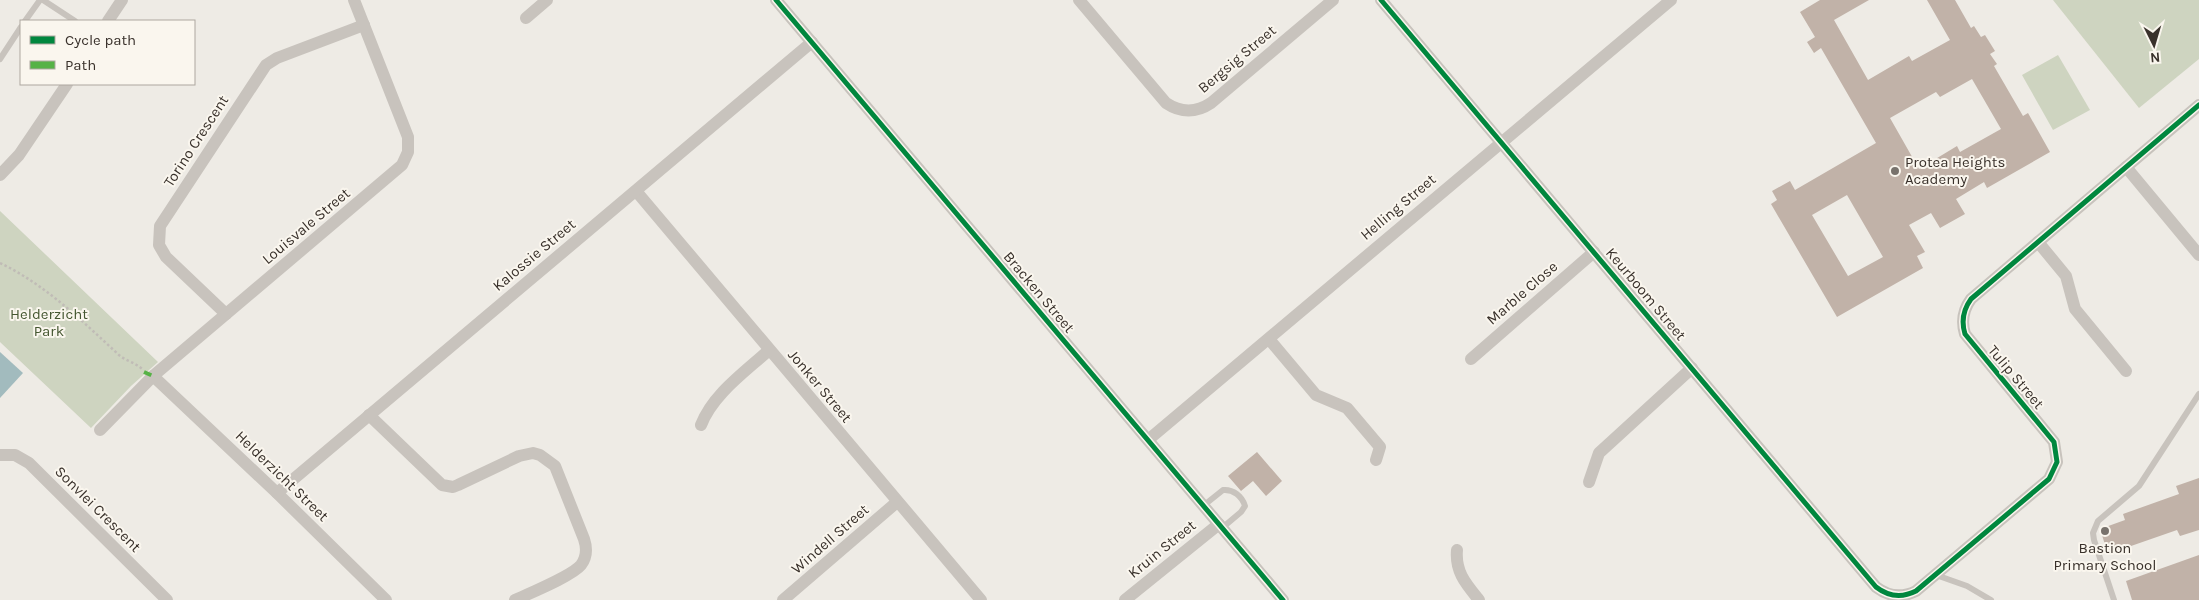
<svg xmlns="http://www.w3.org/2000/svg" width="2199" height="600" viewBox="0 0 2199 600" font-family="Karla,sans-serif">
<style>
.green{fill:#ced4c0}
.water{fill:#a2bbbe}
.building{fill:#c1b2a8;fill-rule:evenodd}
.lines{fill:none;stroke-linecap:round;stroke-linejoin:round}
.path{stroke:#c0bcb6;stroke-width:2.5;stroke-dasharray:2.5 2.5;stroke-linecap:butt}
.service{stroke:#c8c3bd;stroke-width:6}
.minor{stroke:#c8c3bd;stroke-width:12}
.quiet{stroke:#56b246;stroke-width:4;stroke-dasharray:8 4;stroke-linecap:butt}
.cycleway-casing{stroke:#faf6ee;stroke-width:8}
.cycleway{stroke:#00873e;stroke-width:5}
.poi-dot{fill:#78726c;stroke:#faf6ee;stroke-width:2}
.labels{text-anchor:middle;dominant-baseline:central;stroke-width:4;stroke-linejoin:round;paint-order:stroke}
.street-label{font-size:15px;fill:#39312b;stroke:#faf6ee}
.poi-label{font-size:15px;fill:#39312b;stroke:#faf6ee;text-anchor:start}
.park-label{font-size:15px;fill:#445630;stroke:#faf6ee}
</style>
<rect width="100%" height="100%" fill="#eeebe5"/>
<!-- green -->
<g class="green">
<polygon points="2053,0 2199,0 2199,59 2139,108"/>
<polygon points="2058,55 2090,110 2053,130 2022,75"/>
<polygon points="0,211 158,362 131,386 91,428 0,342"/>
</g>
<!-- water -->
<polygon class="water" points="0,352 23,373 0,398"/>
<!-- building -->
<g class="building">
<path d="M1820,0H1869L1834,20L1868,80L1909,56L1912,61L1950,40L1927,0H1955L1971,28L1974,26L1981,37L1985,35L1995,51L1990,54L1997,64L1994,66L2023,116L2028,113L2050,152L1987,188L1984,182L1956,199L1965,214L1940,228L1931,213L1909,225L1925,252L1917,256L1923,268L1837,317L1771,204L1777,200L1772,191L1790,181L1795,190L1876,143L1821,48L1814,53L1807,42L1815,37L1800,12ZM1972,79L2001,129L1960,152L1957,146L1919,169L1890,118L1936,92L1940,97ZM1847,195L1883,257L1848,276L1812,215Z"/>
<polygon points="1257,452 1282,481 1266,496 1253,481 1241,491 1228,476"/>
<polygon points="2199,478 2199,530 2180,536 2177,530 2108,554 2100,529 2125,520 2123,514 2179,494 2176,486"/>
<polygon points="2199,555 2199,600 2132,600 2126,581"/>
</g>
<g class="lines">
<!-- path -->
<path class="path" d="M0,263C46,285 82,321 119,355C126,361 136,363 142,369"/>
<!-- service -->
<g class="service">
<polyline points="43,0 75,21"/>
<polyline points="25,21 40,0"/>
<polyline points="0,59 21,27"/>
<path d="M1203,506L1223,490C1233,489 1242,496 1245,506L1241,512L1222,528"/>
<polyline points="1936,575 1967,586 1991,600"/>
<polyline points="2114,600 2094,540 2093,533 2098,521 2139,486 2199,394"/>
</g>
<!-- minor -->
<g class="minor">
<polyline points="776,0 1283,600"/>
<path d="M1079,0L1166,103C1181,113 1196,113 1211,103L1333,0"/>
<path d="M1381,0L1876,587C1889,597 1902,598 1916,591L2049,479L2057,462L2054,442L1965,334C1961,321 1963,310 1971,299L2199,105"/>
<polyline points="526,18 547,0"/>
<polyline points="108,21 122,0"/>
<polyline points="2126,167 2199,255"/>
<polyline points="0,175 19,155 67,84"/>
<polyline points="636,191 981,600"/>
<polyline points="2038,242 2066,276 2075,309 2126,371"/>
<polyline points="226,314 166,257 159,245 160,226 266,65 277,58 364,25"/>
<polyline points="1269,339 1316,395 1347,408 1380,447 1376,460"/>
<polyline points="1471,359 1594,252"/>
<polyline points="153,376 277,493 386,600"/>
<path d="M369,415L442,485L453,487L458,485L519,456L533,453L540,455L555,466L584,539C587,548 587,557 581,565C572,576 530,593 515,600"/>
<path d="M701,425C713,394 745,372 769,350"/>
<polyline points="100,430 153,376 402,165 408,152 408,137 354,0"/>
<polyline points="1148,440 1671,0"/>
<polyline points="0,455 15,455 29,463 167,600"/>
<polyline points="1589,482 1599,453 1692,368"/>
<polyline points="277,493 812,42"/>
<path d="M1457,550C1455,572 1466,584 1479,600"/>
<polyline points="783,600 897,502"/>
<polyline points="1125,600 1219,524"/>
</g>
<!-- quiet -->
<polyline class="quiet" points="144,372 153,376"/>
<!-- cycleway casing -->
<g class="cycleway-casing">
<g id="cycleway">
<polyline points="776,0 1283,600"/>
<path d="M1381,0L1876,587C1889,597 1902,598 1916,591L2049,479L2057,462L2054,442L1965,334C1961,321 1963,310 1971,299L2199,105"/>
</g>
</g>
<!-- cycleway -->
<use href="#cycleway" class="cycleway"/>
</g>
<!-- markers -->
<g class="poi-dot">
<circle cx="1895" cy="171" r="5"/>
<circle cx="2105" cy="531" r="5"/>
</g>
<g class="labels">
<!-- street labels -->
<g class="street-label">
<text transform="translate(1237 59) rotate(-40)">Bergsig Street</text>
<text transform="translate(196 141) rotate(-57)">Torino Crescent</text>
<text transform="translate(1398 207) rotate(-40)">Helling Street</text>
<text transform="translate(306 226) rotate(-40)">Louisvale Street</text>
<text transform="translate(534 255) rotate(-40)">Kalossie Street</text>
<text transform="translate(1039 292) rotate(50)">Bracken Street</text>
<text transform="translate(1522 293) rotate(-41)">Marble Close</text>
<text transform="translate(1646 294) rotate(50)">Keurboom Street</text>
<text transform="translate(2016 377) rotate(50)">Tulip Street</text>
<text transform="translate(820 386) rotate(50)">Jonker Street</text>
<text transform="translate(282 476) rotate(44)">Helderzicht Street</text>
<text transform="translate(98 509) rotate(45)">Sonvlei Crescent</text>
<text transform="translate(830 539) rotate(-41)">Windell Street</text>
<text transform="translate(1162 549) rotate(-39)">Kruin Street</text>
</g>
<!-- poi labels -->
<g class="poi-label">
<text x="1905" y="162">Protea Heights<tspan x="1905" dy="17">Academy</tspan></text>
<text x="2105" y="548" text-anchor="middle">Bastion<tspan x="2105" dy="17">Primary School</tspan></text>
</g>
<!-- park labels -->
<g class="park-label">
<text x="49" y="314">Helderzicht<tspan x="49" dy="17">Park</tspan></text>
</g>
</g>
<!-- legend -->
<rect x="20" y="20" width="175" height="65" fill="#faf6ee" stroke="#ada7a0"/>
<rect x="30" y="36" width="25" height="8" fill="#00873e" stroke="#ada7a0"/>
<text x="65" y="45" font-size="15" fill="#39312b">Cycle path</text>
<rect x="30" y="61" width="25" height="8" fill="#56b246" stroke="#ada7a0"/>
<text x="65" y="70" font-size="15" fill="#39312b">Path</text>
<!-- north arrow -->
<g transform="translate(2154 45) rotate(175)" stroke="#faf6ee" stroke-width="4" paint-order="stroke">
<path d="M0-4L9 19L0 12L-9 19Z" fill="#39312b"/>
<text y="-8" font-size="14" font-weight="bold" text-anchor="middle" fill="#39312b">N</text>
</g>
</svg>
